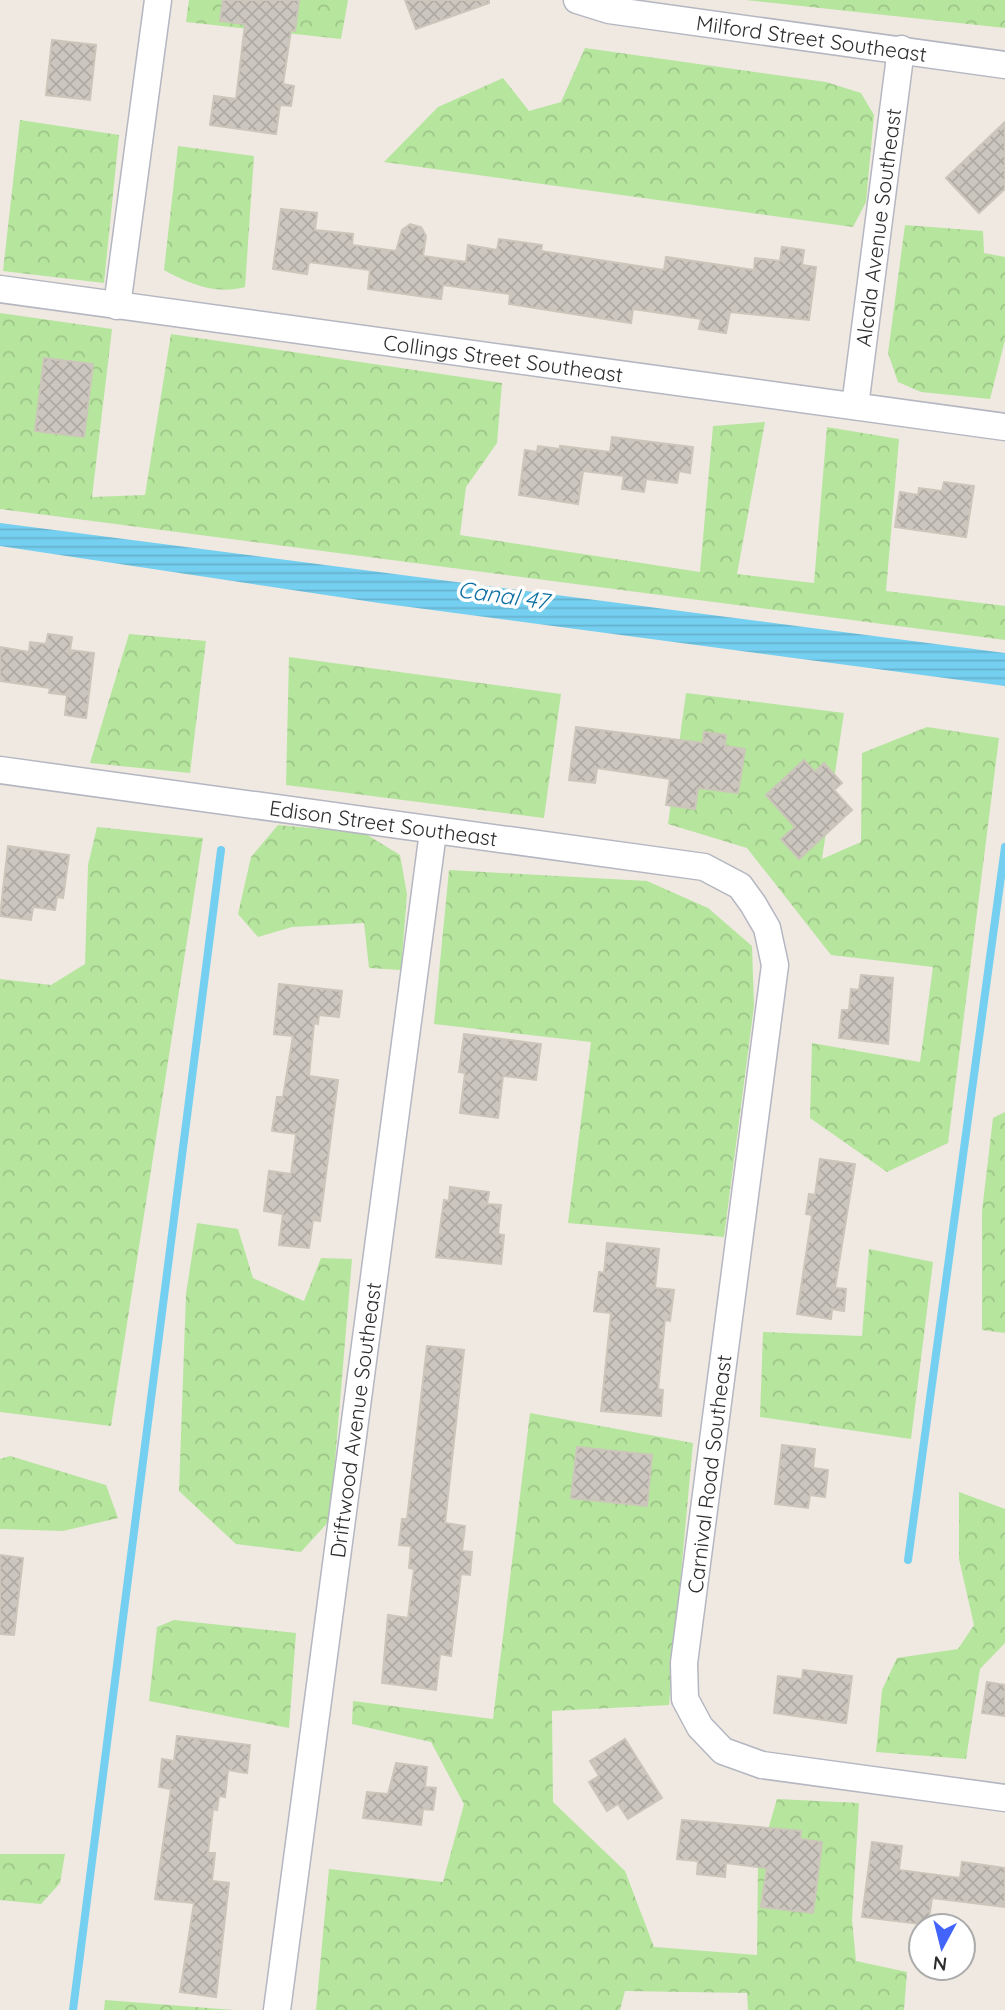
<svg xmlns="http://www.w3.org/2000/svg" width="1005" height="2010" viewBox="0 0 1005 2010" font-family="Quicksand,sans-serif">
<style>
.forest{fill:url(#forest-crowns)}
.water{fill:url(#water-rules)}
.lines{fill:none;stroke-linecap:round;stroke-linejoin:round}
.stream{stroke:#75cff0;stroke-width:8}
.building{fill:url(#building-cross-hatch);stroke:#cbc5ba;stroke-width:2}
.minor-casing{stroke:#b4b7c1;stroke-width:29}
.minor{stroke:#fff;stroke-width:26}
.labels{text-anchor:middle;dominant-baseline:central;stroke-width:7;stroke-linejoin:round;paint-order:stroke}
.street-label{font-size:21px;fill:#2e2e2e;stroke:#fff}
.water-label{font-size:23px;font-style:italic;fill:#0d6fa3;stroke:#fff}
</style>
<defs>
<pattern id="forest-crowns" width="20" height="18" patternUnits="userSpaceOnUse" patternTransform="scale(1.75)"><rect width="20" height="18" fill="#b6e59e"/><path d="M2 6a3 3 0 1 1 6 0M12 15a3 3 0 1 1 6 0" fill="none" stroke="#9dc588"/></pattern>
<pattern id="water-rules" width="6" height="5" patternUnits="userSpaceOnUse" patternTransform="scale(1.75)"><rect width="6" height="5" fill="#75cff0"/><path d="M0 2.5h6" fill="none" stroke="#66b2ce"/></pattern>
<pattern id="building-cross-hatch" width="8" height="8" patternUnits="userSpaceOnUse" patternTransform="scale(1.75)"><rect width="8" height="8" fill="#cbc7bf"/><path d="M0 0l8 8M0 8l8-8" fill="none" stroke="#afaba4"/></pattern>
</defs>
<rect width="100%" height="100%" fill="#efe9e1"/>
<!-- forest -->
<g class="forest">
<polygon points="189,0 348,0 341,39 186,22"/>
<polygon points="746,0 1005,0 1005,28"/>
<polygon points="585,48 826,82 861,93 874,115 866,202 853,227 384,162 438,107 503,78 529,111 561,102"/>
<polygon points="20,120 119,135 104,283 3,271"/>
<path d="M178,146L254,156L245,287C216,295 189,284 164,270Z"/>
<polygon points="905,225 983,231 984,253 1005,257 1005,340 990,399 921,392 898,382 888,353"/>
<polygon points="0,313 112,329 92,497 145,495 171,334 502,383 497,443 466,487 460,535 700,572 713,426 765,422 737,574 814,583 827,427 899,439 886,591 1005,606 1005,640 0,509"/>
<polygon points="129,634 206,641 190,773 90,763"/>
<polygon points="289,657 561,694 544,818 286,785"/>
<polygon points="686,693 844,713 822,859 861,842 862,753 927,727 999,738 948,1143 887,1172 810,1118 812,1043 920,1062 933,967 831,955 747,848 668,824"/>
<polygon points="278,825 364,833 400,855 407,894 401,970 369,968 364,923 292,927 258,937 238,914 251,857"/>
<polygon points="97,827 203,838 111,1426 0,1412 0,979 51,985 85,964 88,865"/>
<polygon points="449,870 647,881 708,908 752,946 754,1006 724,1237 568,1223 591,1042 434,1024"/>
<polygon points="1005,1112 1005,1333 982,1330 982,1211 993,1118"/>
<polygon points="197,1223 238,1229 253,1278 304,1301 321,1258 352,1259 330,1520 301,1552 236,1544 179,1491 186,1294"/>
<polygon points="869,1249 933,1262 911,1439 760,1417 763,1332 862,1336"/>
<polygon points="530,1413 693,1443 669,1705 552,1711 553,1802 625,1871 654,1947 757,1955 758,1864 777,1799 859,1803 852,1920 856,1961 907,1972 904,2010 748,2010 747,1993 625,1991 620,2010 316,2010 329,1869 443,1882 464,1804 431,1742 352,1724 353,1701 493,1719"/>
<polygon points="10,1456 106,1485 118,1518 63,1531 0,1529 0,1459"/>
<polygon points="959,1492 1005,1509 1005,1643 980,1669 966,1759 876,1752 882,1690 897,1658 958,1649 974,1625 959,1559"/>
<polygon points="174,1620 296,1633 289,1728 149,1701 157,1627"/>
<polygon points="0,1854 65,1854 60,1883 41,1904 0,1900"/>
<polygon points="105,2000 234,2010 104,2010"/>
</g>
<!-- water -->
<polygon class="water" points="0,523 1005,653 1005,686 379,603 0,546"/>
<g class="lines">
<!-- stream -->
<g class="stream">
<polyline points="908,1560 1005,847"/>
<polyline points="73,2010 221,850"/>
</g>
</g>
<!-- building -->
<g class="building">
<polygon points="223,0 299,0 295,31 291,30 283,84 294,86 291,106 280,105 276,134 210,125 214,96 236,99 245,24 220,21"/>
<polygon points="405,0 489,0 489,3 416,29"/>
<polygon points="52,40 96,45 90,100 46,95"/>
<polygon points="1005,122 1005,189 979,213 946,178"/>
<polygon points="281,209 317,213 315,230 353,234 352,245 396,251 402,230 410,224 421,227 426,236 423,256 466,262 468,245 497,250 499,239 542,245 541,251 664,270 666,257 754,270 755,258 780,261 782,247 804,250 802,265 816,267 809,320 730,312 726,333 699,329 701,319 633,309 631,323 509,304 510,294 443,285 441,299 368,289 370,270 309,262 307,274 273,269"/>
<polygon points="44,358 93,364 84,437 35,431"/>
<polygon points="612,437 693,447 690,473 679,471 677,483 646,479 644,492 622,489 624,476 583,471 578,504 519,495 525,450 537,452 538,446 560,449 560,446 610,452"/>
<polygon points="944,482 974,486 966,537 895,527 900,492 918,495 919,488 942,491"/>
<polygon points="48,634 72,637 70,650 94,653 86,718 65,715 67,695 49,693 50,688 0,681 0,647 29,652 30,642 46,644"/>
<polygon points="576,727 703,743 704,732 726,735 725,746 745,749 738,793 698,788 695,809 666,805 670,779 597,768 595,783 569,780"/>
<polygon points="804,760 815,772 824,763 842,783 834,790 852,810 799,859 781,839 795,827 766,795"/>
<polygon points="8,846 69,855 63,898 57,897 55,910 33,907 31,920 0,916"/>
<polygon points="861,975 893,978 888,1044 839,1038 842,1010 849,1010 851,989 859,990"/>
<polygon points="279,984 342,991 339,1017 319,1015 318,1024 314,1023 309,1076 338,1080 320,1221 313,1220 309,1248 279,1245 283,1214 264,1211 269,1171 291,1174 296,1134 272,1131 277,1097 283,1097 293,1036 274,1034"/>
<polygon points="464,1034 541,1044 536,1080 503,1076 498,1118 460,1113 465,1073 459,1072"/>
<polygon points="820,1159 855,1164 835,1288 846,1289 844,1311 832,1309 831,1319 797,1314 812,1215 806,1214 809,1194 815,1195"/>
<polygon points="450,1187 489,1192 487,1204 501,1205 498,1234 504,1235 501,1264 436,1257 444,1200 449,1201"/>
<polygon points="607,1243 659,1249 655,1288 674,1290 670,1321 665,1320 658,1389 663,1390 661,1416 601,1411 611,1313 594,1311 599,1272 604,1273"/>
<polygon points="427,1346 464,1350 445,1523 465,1526 462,1551 472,1552 470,1575 461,1574 451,1656 440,1654 436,1690 382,1683 388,1615 408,1618 414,1569 409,1568 411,1546 399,1545 402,1519 407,1519"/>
<polygon points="782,1445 815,1449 813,1468 828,1470 825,1497 810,1495 808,1508 775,1504"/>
<polygon points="577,1447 652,1455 647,1506 571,1498"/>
<polygon points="0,1555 23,1558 14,1635 0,1634"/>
<polygon points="803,1670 852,1676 846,1723 774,1713 778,1676 802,1679"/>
<polygon points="987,1682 1005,1685 1005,1716 982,1713"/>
<polygon points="177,1736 250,1745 247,1773 228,1770 225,1797 219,1796 217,1810 213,1809 208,1853 215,1853 212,1881 229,1883 216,1997 180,1992 194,1903 155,1899 171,1789 159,1787 162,1759 174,1761"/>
<polygon points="625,1739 662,1798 628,1819 618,1804 607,1811 589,1782 599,1776 590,1761"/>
<polygon points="396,1763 427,1767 425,1787 436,1788 433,1810 423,1809 421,1825 363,1818 367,1792 388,1794"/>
<polygon points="682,1820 801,1831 800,1839 822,1842 813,1913 761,1907 767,1868 726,1863 725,1877 697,1874 698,1861 677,1859"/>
<polygon points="872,1842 902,1846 899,1870 960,1878 962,1862 1005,1868 1005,1907 932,1898 928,1925 862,1917"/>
</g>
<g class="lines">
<!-- minor casing -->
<g class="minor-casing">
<g id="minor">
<path id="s1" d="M577,0L609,10L1005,65"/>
<path id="s2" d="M0,289L1005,427"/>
<polyline points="117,306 158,0"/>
<path id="s3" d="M855,406L901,49"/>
<path id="s4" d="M0,770L704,867L740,886L753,904L767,928L775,965L684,1663L685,1699L700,1727L723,1751L762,1765L1005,1798"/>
<path id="s5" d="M277,2010L433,832"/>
</g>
</g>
<!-- minor -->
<use href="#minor" class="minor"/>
</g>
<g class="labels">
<!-- street labels -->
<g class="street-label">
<text stroke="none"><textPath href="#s1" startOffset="238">Milford Street Southeast</textPath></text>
<text stroke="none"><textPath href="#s3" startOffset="180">Alcala Avenue Southeast</textPath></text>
<text stroke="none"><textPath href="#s2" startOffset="508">Collings Street Southeast</textPath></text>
<text stroke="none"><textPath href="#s4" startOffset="387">Edison Street Southeast</textPath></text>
<text stroke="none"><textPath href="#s5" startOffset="595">Driftwood Avenue Southeast</textPath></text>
<text transform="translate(709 1474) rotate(-83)">Carnival Road Southeast</text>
</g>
<!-- water labels -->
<g class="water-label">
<text transform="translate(503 595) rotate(8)">Canal 47</text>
</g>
</g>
<!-- north arrow -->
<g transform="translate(942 1947) rotate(187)"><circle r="33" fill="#ffffff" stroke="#ababab" stroke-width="2"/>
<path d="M0-5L12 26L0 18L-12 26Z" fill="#4264fb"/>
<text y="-10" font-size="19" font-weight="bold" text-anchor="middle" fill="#2e2e2e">N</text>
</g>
</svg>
